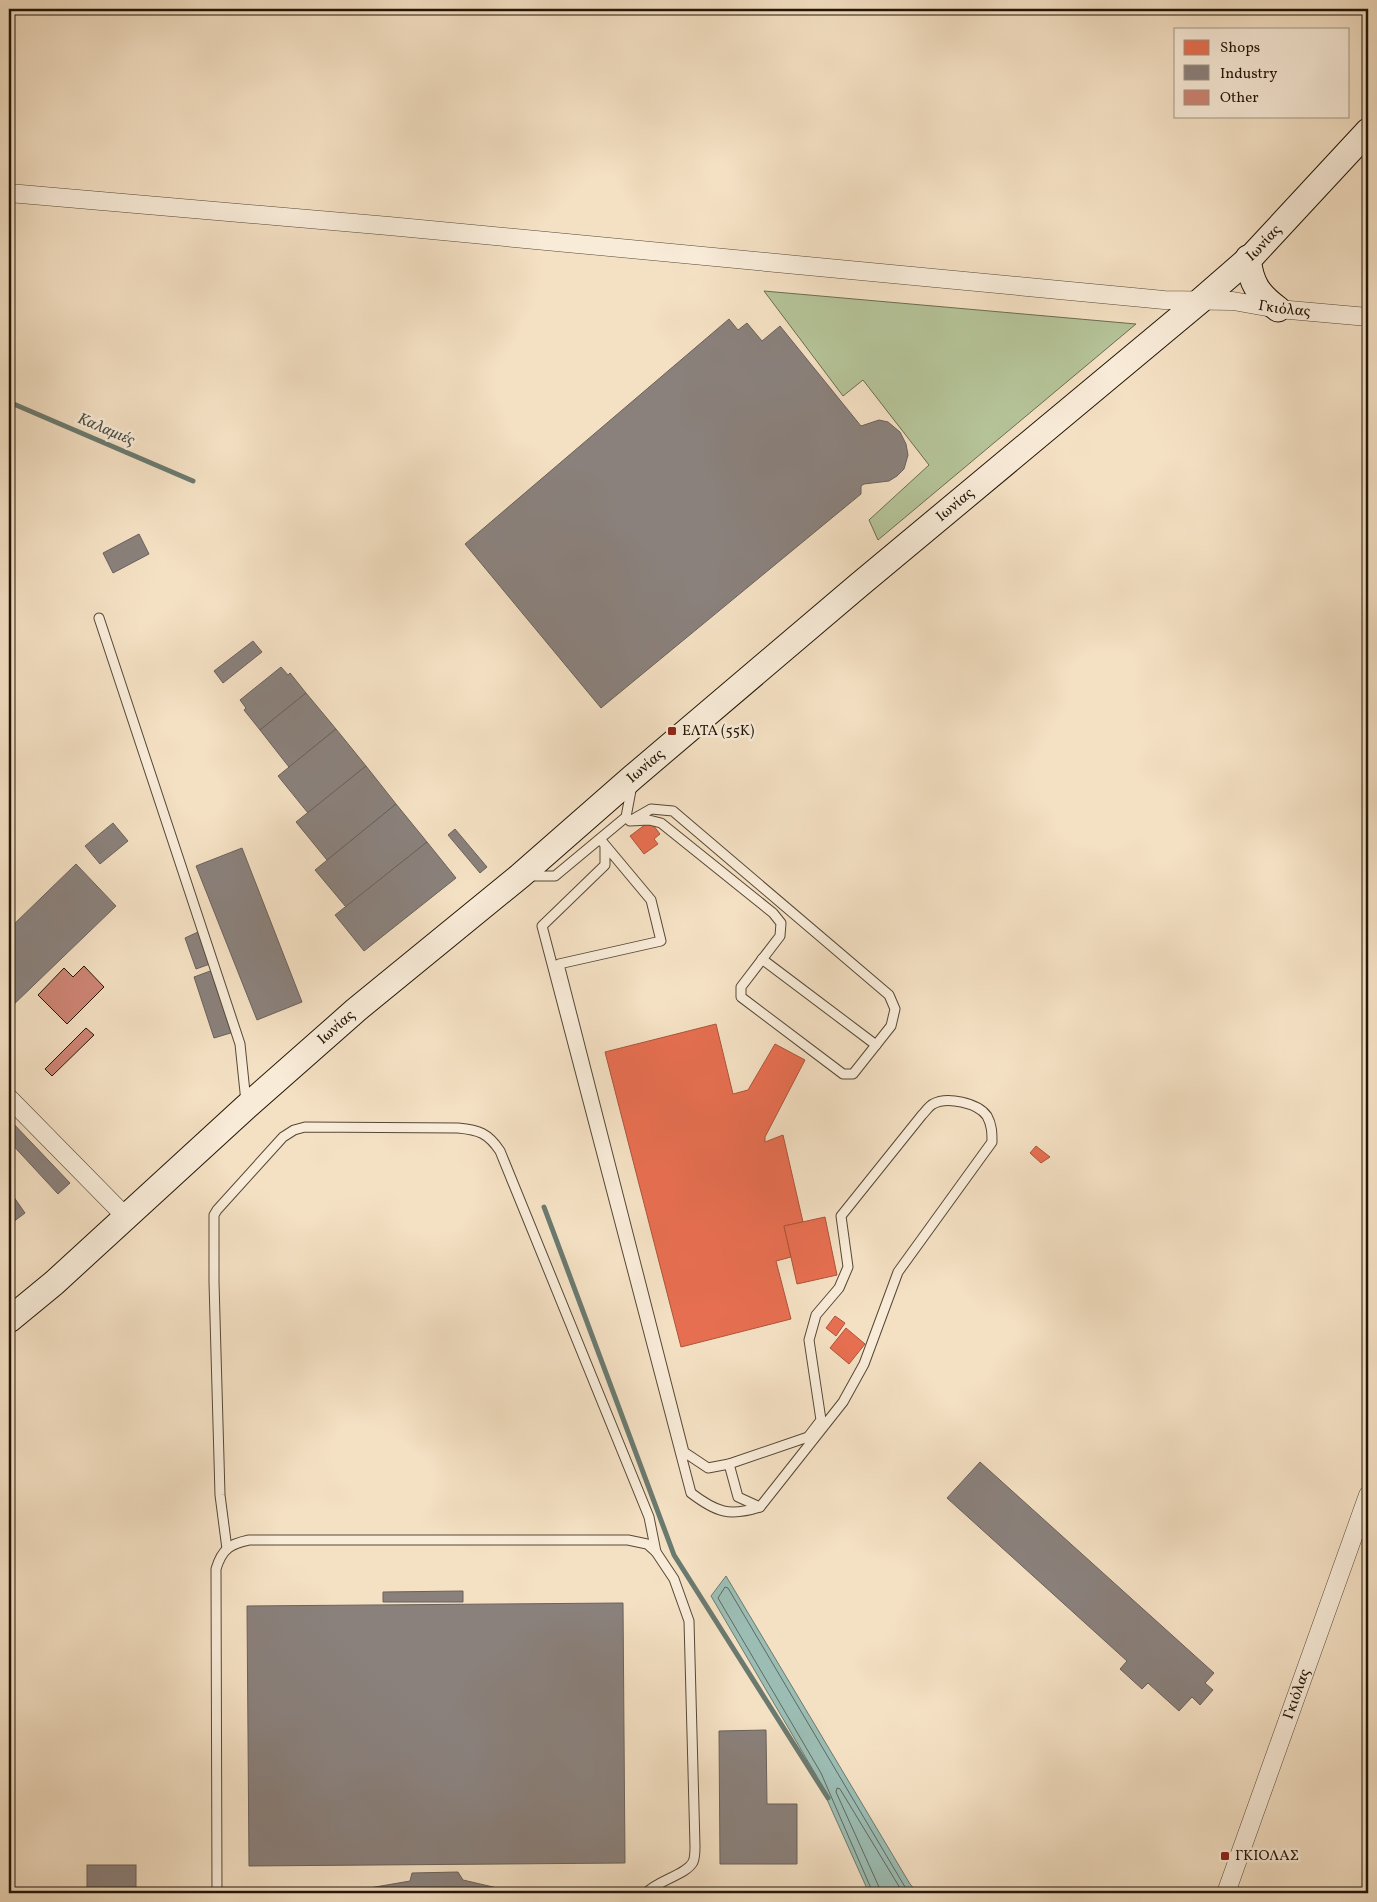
<svg xmlns="http://www.w3.org/2000/svg" width="1377" height="1902" viewBox="0 0 1377 1902" font-family="Vollkorn,serif">
<style>
.green{fill:#b5c398;stroke:#6c6c50}
.water{fill:#9cbdb4;stroke:#6b7a6f}
.shops{fill:#e76f51;stroke:#ac543b}
.industry{fill:#8a817c;stroke:#6b6159}
.lines{fill:none;stroke-linecap:round;stroke-linejoin:round}
.shore{stroke:#5f695e;stroke-width:1}
.stream{stroke:#6b7a6f;stroke-width:5}
.building{fill:#ce8474;stroke:#221507}
.lane-casing{stroke:#564836;stroke-width:11}
.street-casing{stroke:#564836;stroke-width:19}
.secondary-casing{stroke:#221507;stroke-width:27}
.lane{stroke:#f8ebd8;stroke-width:9}
.street{stroke:#f8ebd8;stroke-width:18}
.secondary{stroke:#f8ebd8;stroke-width:25}
.poi-dot{fill:#8f2418;stroke:#f8ebd8;stroke-width:2}
.labels{text-anchor:middle;dominant-baseline:central;stroke-width:5;stroke-linejoin:round;paint-order:stroke}
.street-label{font-size:15px;fill:#221507;stroke:#f8ebd8}
.poi-label{font-size:15px;fill:#221507;stroke:#f8ebd8;text-anchor:start}
.water-label{font-size:16px;font-style:italic;fill:#4d5044;stroke:#f8ebd8}
</style>
<rect width="100%" height="100%" fill="#f4e0c3"/>
<filter id="stains"><feTurbulence type="fractalNoise" baseFrequency=".004" numOctaves="4"/><feColorMatrix values="0 0 0 0 .2 0 0 0 0 .09 0 0 0 0 .02 0 0 0 .5 -.17"/></filter>
<radialGradient id="worn" r=".72"><stop offset=".6" stop-color="#630" stop-opacity="0"/><stop offset="1" stop-color="#630" stop-opacity=".3"/></radialGradient>
<!-- green -->
<polygon class="green" points="764,291 1136,324 878,540 869,520 929,465 863,380 843,396"/>
<!-- water -->
<polygon class="water" points="726,1576 910,1884 918,1893 869,1893 816,1775 711,1596"/>
<!-- shops -->
<g class="shops">
<polygon points="650,821 660,834 654,839 658,844 644,854 630,836"/>
<polygon points="716,1024 733,1094 748,1090 775,1044 805,1060 765,1137 765,1142 783,1135 803,1222 784,1226 791,1257 776,1261 791,1319 681,1347 605,1052"/>
<polygon points="1036,1146 1050,1157 1041,1163 1030,1153"/>
<polygon points="825,1217 837,1275 797,1284 784,1226"/>
<polygon points="835,1316 845,1323 836,1336 826,1328"/>
<polygon points="846,1328 865,1344 849,1364 830,1348"/>
</g>
<!-- industry -->
<g class="industry">
<polygon points="729,319 738,330 747,323 762,341 780,326 861,426 879,420 888,422 900,432 906,444 908,455 904,469 897,476 889,481 864,484 861,486 861,494 601,708 465,544"/>
<polygon points="139,534 149,554 113,573 103,553"/>
<polygon points="253,641 262,652 223,683 214,671"/>
<polygon points="281,667 288,675 290,673 306,693 260,730 244,710 246,708 240,700"/>
<polygon points="306,693 336,729 289,767 260,730"/>
<polygon points="336,729 366,766 308,813 278,776"/>
<polygon points="366,766 396,804 327,860 296,822"/>
<polygon points="396,804 427,842 346,907 315,870"/>
<polygon points="113,823 128,841 100,864 85,846"/>
<polygon points="455,829 487,867 480,873 448,835"/>
<polygon points="427,842 456,878 364,951 335,915"/>
<polygon points="242,848 302,1002 257,1020 196,866"/>
<polygon points="76,864 116,906 9,1009 9,929"/>
<polygon points="198,932 210,964 196,969 185,938"/>
<polygon points="213,970 234,1032 214,1038 194,977"/>
<polygon points="9,1119 70,1183 58,1194 9,1141"/>
<polygon points="9,1190 25,1213 9,1225"/>
<polygon points="980,1462 1214,1673 1205,1683 1213,1690 1200,1705 1192,1697 1179,1711 1148,1683 1142,1689 1120,1669 1127,1661 947,1498"/>
<polygon points="463,1591 463,1602 383,1602 383,1592"/>
<polygon points="623,1603 625,1863 249,1866 247,1606"/>
<polygon points="766,1730 767,1804 797,1804 797,1864 720,1864 719,1731"/>
<rect x="87" y="1865" width="49" height="28"/>
<polygon points="458,1872 463,1880 519,1893 352,1893 352,1891 410,1881 412,1873"/>
</g>
<g class="lines">
<!-- shore -->
<g class="shore">
<polyline points="873,1893 821,1773 718,1598 725,1587 728,1588 905,1887 911,1893"/>
<polyline points="880,1893 879,1887 836,1792 837,1788 840,1789 903,1893"/>
</g>
<!-- stream -->
<g class="stream">
<polyline points="9,402 193,481"/>
<polyline points="544,1207 674,1555 828,1798"/>
</g>
</g>
<!-- building -->
<g class="building">
<polygon points="84,966 104,987 67,1024 38,995 64,968 73,977"/>
<polygon points="86,1028 94,1035 52,1076 45,1069"/>
</g>
<g class="lines">
<!-- lane casing -->
<g class="lane-casing">
<g id="lane">
<polyline points="99,618 240,1044 246,1102"/>
<polyline points="626,817 630,821 649,820 661,823 773,913 781,923 780,936 741,987 741,997 843,1074 853,1074 891,1026 895,1009 889,995 673,811 651,809 630,821"/>
<path d="M600,839L651,900L661,941L559,964L684,1452L708,1468L729,1464L808,1437L821,1420L809,1340L816,1315L839,1288L848,1267L841,1216L922,1115C925,1112 929,1106 933,1104C947,1096 978,1103 987,1116C992,1125 992,1133 992,1142L898,1272L864,1364L843,1402L760,1507C729,1517 716,1512 691,1493L542,926L605,865V845"/>
<polyline points="528,876 555,876 626,817 632,785"/>
<polyline points="762,959 876,1045"/>
<polyline points="729,1464 738,1497 760,1507"/>
<path d="M227,1549L220,1495L214,1282V1215L217,1210L283,1137L294,1130L305,1127L458,1128C479,1130 488,1133 500,1151L649,1517L656,1552"/>
<path d="M217,1893L216,1569C222,1549 230,1544 249,1540H628L647,1544L656,1552L674,1579L689,1621L695,1846C695,1851 695,1858 693,1862C686,1875 658,1880 646,1893"/>
</g>
</g>
<!-- street casing -->
<g class="street-casing">
<g id="street">
<path id="s1" d="M9,193L389,226L1164,300L1233,301L1278,309L1368,317"/>
<polyline points="9,1098 126,1217"/>
<path id="s2" d="M1226,1893L1368,1495"/>
</g>
</g>
<!-- secondary casing -->
<g class="secondary-casing">
<g id="secondary">
<path d="M1248,258C1251,284 1258,294 1278,309"/>
<path id="s3" d="M9,1320L54,1283L246,1107L356,1010L520,876L633,777L859,585L1200,301L1253,255L1368,131"/>
</g>
</g>
<!-- lane -->
<use href="#lane" class="lane"/>
<!-- street -->
<use href="#street" class="street"/>
<!-- secondary -->
<use href="#secondary" class="secondary"/>
</g>
<!-- markers -->
<g class="poi-dot">
<rect x="667" y="726" width="10" height="10" rx="2.5"/>
<rect x="1220" y="1851" width="10" height="10" rx="2.5"/>
</g>
<g class="labels">
<!-- street labels -->
<g class="street-label">
<text stroke="none"><textPath href="#s3" startOffset="1654">Ιωνίας</textPath></text>
<text stroke="none"><textPath href="#s1" startOffset="1281">Γκιόλας</textPath></text>
<text stroke="none"><textPath href="#s3" startOffset="1249">Ιωνίας</textPath></text>
<text stroke="none"><textPath href="#s3" startOffset="844">Ιωνίας</textPath></text>
<text stroke="none"><textPath href="#s3" startOffset="439">Ιωνίας</textPath></text>
<text stroke="none"><textPath href="#s2" startOffset="211">Γκιόλας</textPath></text>
</g>
<!-- poi labels -->
<g class="poi-label">
<text x="682" y="731">ΕΛΤΑ (55Κ)</text>
<text x="1235" y="1856">ΓΚΙΟΛΑΣ</text>
</g>
<!-- water labels -->
<g class="water-label">
<text transform="translate(106 430) rotate(23)">Καλαμιές</text>
</g>
</g>
<!-- margin -->
<rect width="1377" height="1902" fill="none" stroke="#f4e0c3" stroke-width="30"/>
<rect x="10" y="10" width="1357" height="1882" fill="none" stroke="#221507" stroke-width="2.5"/>
<rect x="15" y="15" width="1347" height="1872" fill="none" stroke="#221507"/>
<!-- legend -->
<rect x="1174" y="28" width="175" height="90" fill="#f8ebd8" stroke="#a29584"/>
<rect x="1184" y="40" width="25" height="15" fill="#e76f51" stroke="#a29584"/>
<text x="1220" y="52" font-size="15" fill="#221507">Shops</text>
<rect x="1184" y="65" width="25" height="15" fill="#8a817c" stroke="#a29584"/>
<text x="1220" y="78" font-size="15" fill="#221507">Industry</text>
<rect x="1184" y="90" width="25" height="15" fill="#ce8474" stroke="#a29584"/>
<text x="1220" y="102" font-size="15" fill="#221507">Other</text>
<rect width="100%" height="100%" filter="url(#stains)"/>
<rect width="100%" height="100%" fill="url(#worn)"/>
</svg>
